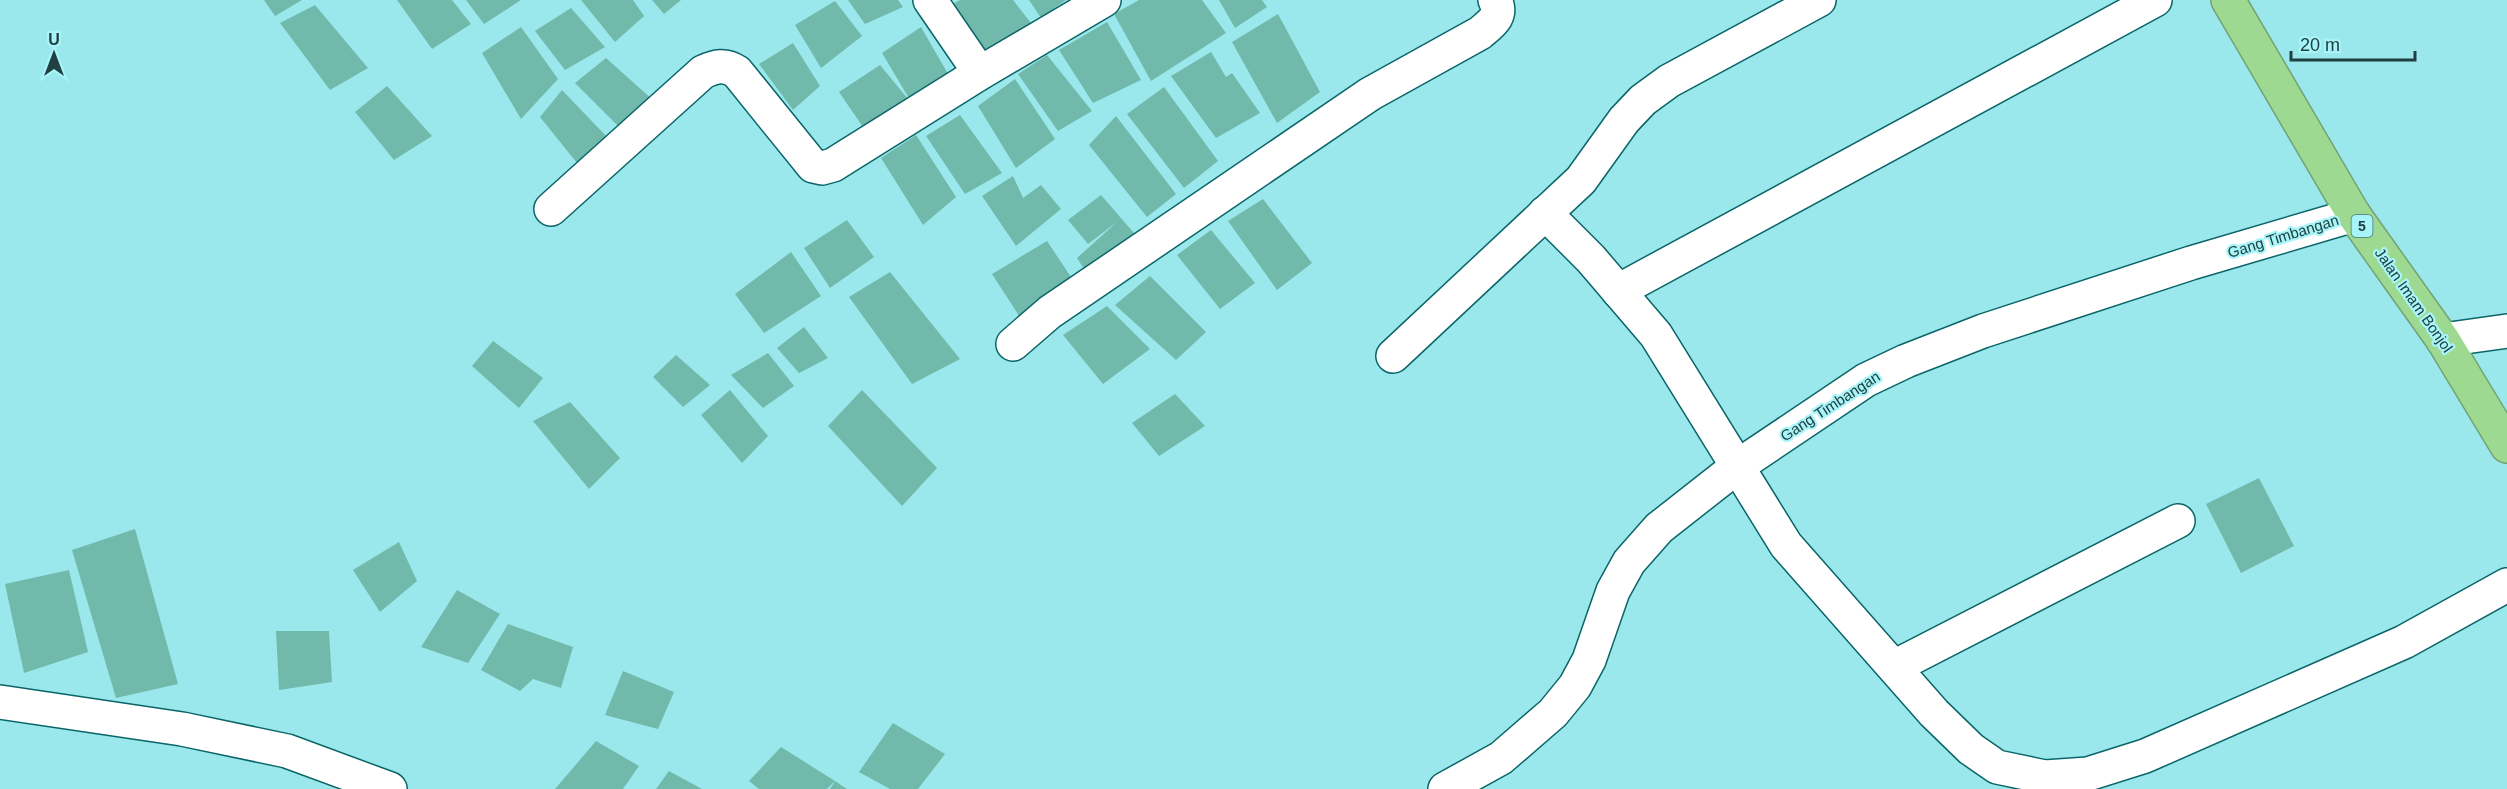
<svg xmlns="http://www.w3.org/2000/svg" width="2507" height="789" viewBox="0 0 2507 789" font-family="Arial,sans-serif">
<style>
.building{fill:#71b9ab}
.lines{fill:none;stroke-linecap:round;stroke-linejoin:round}
.minor-casing{stroke:#0a6569;stroke-width:36}
.highway-casing{stroke:#72a375;stroke-width:36}
.minor{stroke:#fff;stroke-width:33}
.highway{stroke:#9ed991;stroke-width:33}
.labels{text-anchor:middle;dominant-baseline:central;stroke-width:4.5;stroke-linejoin:round;paint-order:stroke}
.shield{fill:#a8f5f9;stroke:#497679;stroke-width:1.5}
.shield-label{font-size:14px;font-weight:bold;fill:#204042}
.street-label{font-size:15px;fill:#204042;stroke:#a8f5f9}
</style>
<rect width="100%" height="100%" fill="#9be8ec"/>
<!-- building -->
<g class="building">
<polygon points="264,0 302,0 275,16"/>
<polygon points="397,0 452,0 471,24 432,49"/>
<polygon points="466,0 521,0 484,24"/>
<polygon points="581,0 633,0 644,16 615,42"/>
<polygon points="652,0 681,0 664,14"/>
<polygon points="848,0 898,0 903,7 865,24"/>
<polygon points="960,0 1013,0 1034,27 987,60 951,5"/>
<polygon points="1029,0 1066,0 1041,18"/>
<polygon points="1139,0 1202,0 1226,33 1151,81 1114,14"/>
<polygon points="1219,0 1262,0 1267,7 1235,28"/>
<polygon points="835,1 862,36 821,68 795,25"/>
<polygon points="315,5 368,68 330,90 280,23"/>
<polygon points="571,8 605,47 565,70 535,31"/>
<polygon points="1278,14 1320,92 1277,123 1232,42"/>
<polygon points="1107,22 1141,80 1093,103 1059,50"/>
<polygon points="521,27 558,79 521,119 482,53"/>
<polygon points="921,27 951,79 913,105 865,130 839,92 880,65 913,105 882,53"/>
<polygon points="793,43 820,86 793,110 759,64"/>
<polygon points="1211,52 1226,77 1232,73 1260,113 1216,138 1171,76"/>
<polygon points="1047,55 1092,111 1058,131 1018,74"/>
<polygon points="606,58 654,101 624,132 575,83"/>
<polygon points="1015,79 1055,139 1016,168 978,106"/>
<polygon points="387,86 432,136 394,160 355,112"/>
<polygon points="1164,87 1218,161 1184,188 1127,114"/>
<polygon points="562,90 606,136 577,163 540,117"/>
<polygon points="960,115 1002,173 965,194 926,136"/>
<polygon points="1116,116 1176,194 1147,217 1089,145"/>
<polygon points="916,135 956,197 923,225 881,158"/>
<polygon points="1013,176 1023,198 1041,185 1061,209 1016,246 982,196"/>
<polygon points="1101,195 1140,240 1090,278 1077,258 1117,222 1088,244 1068,220"/>
<polygon points="1263,199 1312,263 1277,290 1228,221"/>
<polygon points="847,220 874,257 830,288 804,248"/>
<polygon points="1211,230 1255,283 1220,309 1177,255"/>
<polygon points="1047,241 1075,283 1023,322 992,274"/>
<polygon points="791,252 821,296 764,333 735,294"/>
<polygon points="890,272 960,359 912,384 849,297"/>
<polygon points="1150,276 1206,332 1176,360 1115,305"/>
<polygon points="1107,306 1150,349 1103,384 1063,335"/>
<polygon points="804,327 828,358 799,373 777,348"/>
<polygon points="493,341 543,378 519,408 472,366"/>
<polygon points="768,353 794,386 763,408 731,375"/>
<polygon points="676,355 710,385 683,407 653,377"/>
<polygon points="730,390 768,436 742,463 701,415"/>
<polygon points="862,390 937,468 902,506 828,426"/>
<polygon points="1175,394 1205,426 1159,456 1132,423"/>
<polygon points="570,402 620,458 589,489 533,421"/>
<polygon points="2259,478 2294,546 2241,573 2206,504"/>
<polygon points="135,529 178,684 116,698 72,550"/>
<polygon points="399,542 417,581 380,612 353,570"/>
<polygon points="69,570 88,652 24,673 5,584"/>
<polygon points="457,590 500,614 468,663 421,647"/>
<polygon points="508,624 573,647 561,688 533,679 520,691 481,670"/>
<polygon points="276,631 329,631 332,682 279,690"/>
<polygon points="623,671 674,692 658,729 605,715"/>
<polygon points="893,723 945,754 918,789 890,789 859,772"/>
<polygon points="596,741 639,766 623,789 555,789"/>
<polygon points="781,747 835,781 847,789 830,789 835,781 827,789 759,789 749,781"/>
<polygon points="669,771 702,789 656,789"/>
</g>
<g class="lines">
<!-- minor casing -->
<g class="minor-casing">
<g id="minor">
<polyline points="930,0 980,73"/>
<path d="M551,209L703,72C716,66 725,64 737,72L813,166L822,168L833,165L980,73L1104,0"/>
<polyline points="1545,213 1591,259 1656,335 1786,545 1934,713 1971,749 1997,767 2045,777 2088,774 2145,756 2404,642 2507,585"/>
<polyline points="1618,291 2155,0"/>
<polyline points="2443,340 2507,331"/>
<path d="M1013,344L1050,312L1370,94L1480,33C1492,23 1503,16 1495,0"/>
<polyline points="1393,356 1581,180 1624,120 1643,100 1669,81 1819,0"/>
<polyline points="1894,667 2178,521"/>
<polyline points="0,702 182,729 287,751 390,789"/>
<polyline points="1445,789 1501,758 1553,713 1575,686 1589,660 1613,591 1629,562 1659,528 1738,466 1866,380 1906,361 1983,331 2191,263 2354,215"/>
</g>
</g>
<!-- highway casing -->
<g class="highway-casing">
<polyline id="highway" points="2228,0 2354,215 2443,340 2507,446"/>
</g>
<!-- minor -->
<use href="#minor" class="minor"/>
<!-- highway -->
<use href="#highway" class="highway"/>
</g>
<g class="labels">
<!-- shield labels -->
<rect class="shield" x="2351.5" y="215" width="21" height="22" rx="4.5"/>
<g class="shield-label">
<text x="2362" y="226">5</text>
</g>
<!-- street labels -->
<g class="street-label">
<text transform="translate(2283 236) rotate(-17)">Gang Timbangan</text>
<text transform="translate(2414 300) rotate(55)">Jalan Imam Bonjol</text>
<text transform="translate(1830 406) rotate(-33)">Gang Timbangan</text>
</g>
</g>
<!-- north arrow -->
<g transform="translate(54 54)" stroke="#a8f5f9" stroke-width="4.5" paint-order="stroke">
<path d="M0-4.5L10 22L0 15L-10 22Z" fill="#204042"/>
<text y="-9" font-size="16" font-weight="bold" text-anchor="middle" fill="#204042">U</text>
</g>
<!-- scale -->
<path d="M2291 51v9h124v-9" fill="none" stroke="#204042" stroke-width="3"/>
<text x="2300" y="51" font-size="18" fill="#204042" stroke="#a8f5f9" stroke-width="4.5" paint-order="stroke">20 m</text>
</svg>
